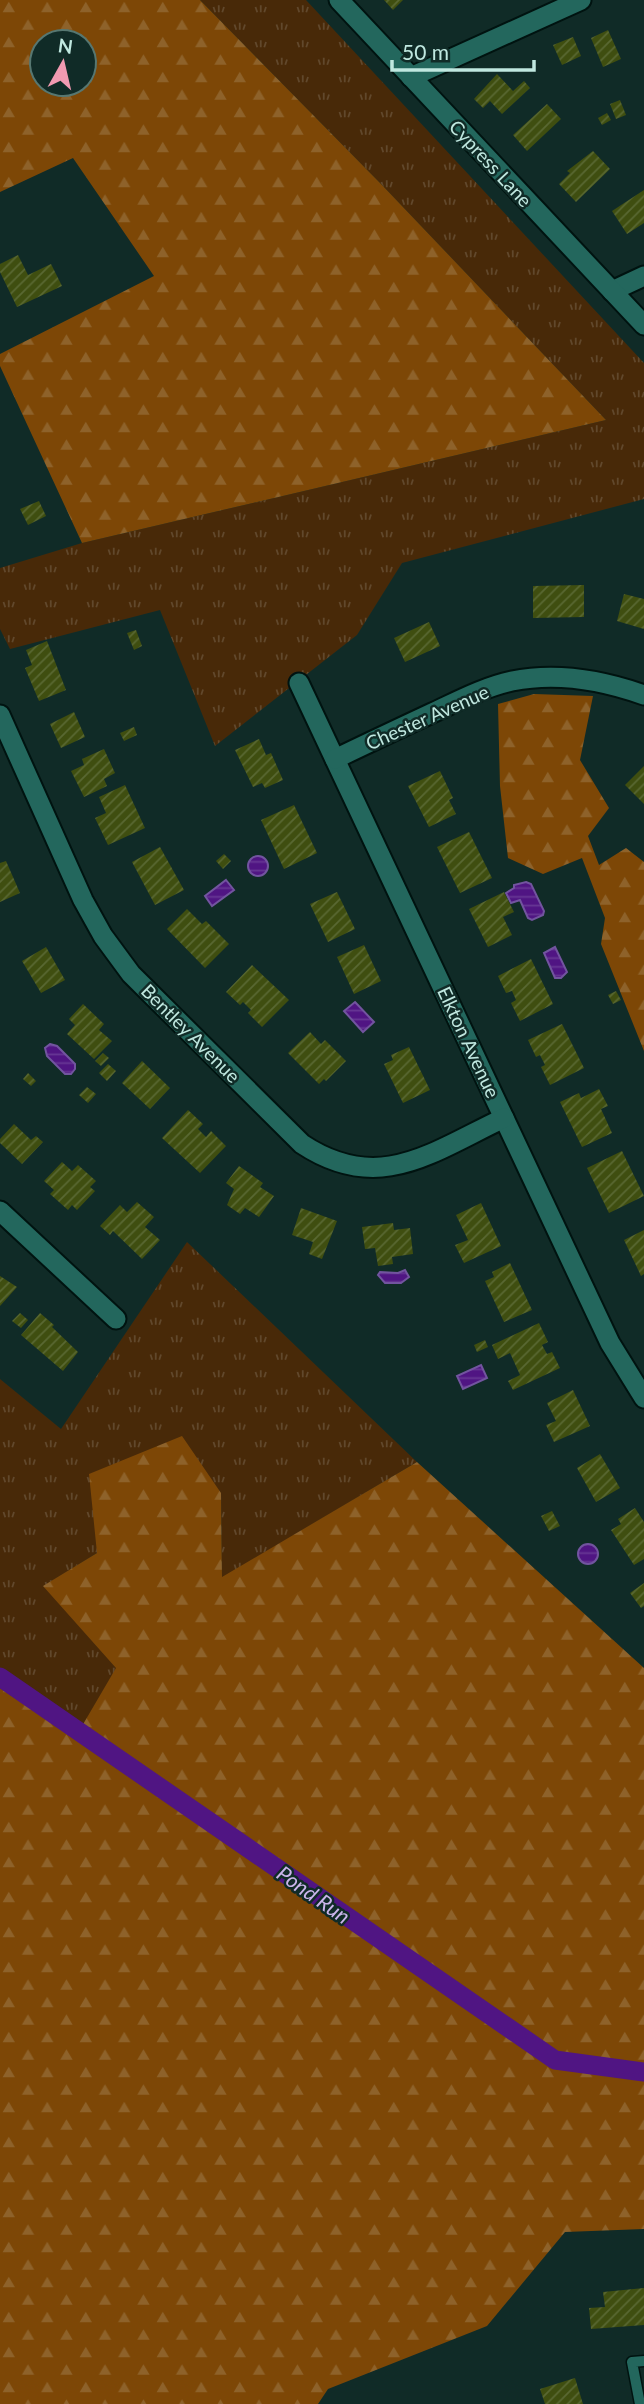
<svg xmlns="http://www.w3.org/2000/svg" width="644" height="2404" viewBox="0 0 644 2404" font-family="Lato,sans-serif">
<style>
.grass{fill:url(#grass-tufts)}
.forest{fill:url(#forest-firs);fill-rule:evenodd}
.water{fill:url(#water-rules);stroke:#72549f;stroke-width:2}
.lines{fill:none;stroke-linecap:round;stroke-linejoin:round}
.canal{stroke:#501583;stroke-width:19}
.building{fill:url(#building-hatch)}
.service-casing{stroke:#001310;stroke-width:13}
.minor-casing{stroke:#001310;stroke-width:23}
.tertiary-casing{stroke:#001310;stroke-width:23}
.service{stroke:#23675d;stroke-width:10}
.minor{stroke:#23675d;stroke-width:19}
.tertiary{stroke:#23675d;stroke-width:19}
.labels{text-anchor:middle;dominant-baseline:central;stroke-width:5;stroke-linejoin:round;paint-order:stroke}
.street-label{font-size:19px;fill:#c0e8e0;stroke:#102b27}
.water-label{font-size:21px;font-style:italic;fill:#cbb5ec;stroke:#102b27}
</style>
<defs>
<pattern id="grass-tufts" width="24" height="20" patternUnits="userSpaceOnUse" patternTransform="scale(1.75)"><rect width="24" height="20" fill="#482908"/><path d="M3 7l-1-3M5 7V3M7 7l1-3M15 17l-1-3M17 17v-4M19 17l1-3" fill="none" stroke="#61482c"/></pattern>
<pattern id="forest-firs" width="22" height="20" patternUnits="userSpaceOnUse" patternTransform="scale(1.75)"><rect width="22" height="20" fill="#7d4706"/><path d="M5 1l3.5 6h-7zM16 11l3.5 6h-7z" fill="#8e622a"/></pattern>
<pattern id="water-rules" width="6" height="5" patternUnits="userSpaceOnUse" patternTransform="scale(1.75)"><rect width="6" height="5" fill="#501583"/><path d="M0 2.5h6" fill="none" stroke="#673794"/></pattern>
<pattern id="building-hatch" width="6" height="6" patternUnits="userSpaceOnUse" patternTransform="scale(1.75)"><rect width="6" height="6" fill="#3f4e10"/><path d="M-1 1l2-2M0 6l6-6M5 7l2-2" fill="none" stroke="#596832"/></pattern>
</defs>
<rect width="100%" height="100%" fill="#102b27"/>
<!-- grass -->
<g class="grass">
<polygon points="200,0 306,0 644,363 644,499 402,563 357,635 215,746 160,610 10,649 0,629 0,568 82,543 606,420 382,185"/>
<polygon points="187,1242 417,1462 222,1578 221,1493 97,1553 44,1586 117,1668 75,1739 0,1688 0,1379 61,1429"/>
</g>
<!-- forest -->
<g class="forest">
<path d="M0,0H200L382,185L606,420L82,543L0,366V354L154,276L73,158L0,192ZM84,42V84H42V42Z"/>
<polygon points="534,694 593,696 580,760 609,808 588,836 599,865 626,848 644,862 644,1051 601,944 605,918 582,858 543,874 508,858 500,786 498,704"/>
<polygon points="182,1436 221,1493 222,1577 417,1462 644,1668 644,2229 565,2232 487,2326 328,2389 318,2404 0,2404 0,1688 75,1738 116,1668 43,1586 97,1553 89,1474"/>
</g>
<!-- water -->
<g class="water">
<circle cx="258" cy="866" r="10"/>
<polygon points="226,880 234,890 212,906 205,896"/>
<polygon points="526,882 531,884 544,911 543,915 532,920 528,918 520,900 511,903 506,893 514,888 514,885"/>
<polygon points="555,947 567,972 561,978 555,978 544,953"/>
<polygon points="355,1002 374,1022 363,1032 344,1011"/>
<polygon points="50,1044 57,1046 75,1064 75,1069 71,1074 65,1074 47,1056 45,1048"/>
<polygon points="405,1270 409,1277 401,1283 385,1283 378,1275 380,1272 398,1273"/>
<polygon points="481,1365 487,1378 463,1389 457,1376"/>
<circle cx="588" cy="1554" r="10"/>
</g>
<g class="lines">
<!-- canal -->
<polyline class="canal" points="0,1677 555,2060 644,2072"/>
</g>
<!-- building -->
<g class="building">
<polygon points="384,0 403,0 393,10"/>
<polygon points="608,30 621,59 603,67 591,38"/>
<polygon points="573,37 581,56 562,65 553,45"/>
<polygon points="497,74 513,91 524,81 530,88 502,114 490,101 483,108 474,99"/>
<polygon points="620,100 626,115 616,119 610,104"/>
<polygon points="547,104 561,119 527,151 513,135"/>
<polygon points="607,113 611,120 602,125 598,118"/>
<polygon points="593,151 610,169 576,202 559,184 570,173 567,171"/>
<polygon points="644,190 644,223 627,234 612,211"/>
<polygon points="18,255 28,275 51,264 62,286 17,307 0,272 0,264"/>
<polygon points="39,501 46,516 28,525 20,509"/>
<polygon points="584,585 584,617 533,618 533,586"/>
<polygon points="624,594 644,599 644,629 617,621"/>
<polygon points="429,622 440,646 405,662 394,638"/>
<polygon points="136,630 142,646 134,650 127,633"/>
<polygon points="47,641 66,690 39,701 25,668 32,665 26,650"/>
<polygon points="74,712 85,737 61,748 50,724"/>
<polygon points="134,727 137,735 124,741 120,733"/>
<polygon points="259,739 266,755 271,753 283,780 265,788 262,783 253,787 235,750"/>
<polygon points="104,749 115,773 104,779 107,786 84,797 71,771 84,765 82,759"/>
<polygon points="644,766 644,804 625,785"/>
<polygon points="440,771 453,798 449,800 456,814 429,827 408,786"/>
<polygon points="125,785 145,828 108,845 95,818 106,813 99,797"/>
<polygon points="294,805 317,853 284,869 261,820"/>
<polygon points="469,832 492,878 460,893 437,847"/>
<polygon points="160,847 184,890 155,905 132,862"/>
<polygon points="224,854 231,861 223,869 216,861"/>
<polygon points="6,861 20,893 0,902 0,863"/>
<polygon points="337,892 355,929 328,942 310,904"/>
<polygon points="504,892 514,912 503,917 512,935 488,947 469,909"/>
<polygon points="187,909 202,924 206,921 229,944 205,968 167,929"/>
<polygon points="364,945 381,981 354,994 337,957"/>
<polygon points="46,947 65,980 41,993 22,961"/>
<polygon points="531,959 553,1004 520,1021 511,1003 516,1000 512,991 506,993 498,976"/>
<polygon points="252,965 289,1000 262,1027 248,1013 251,1010 243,1002 240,1005 226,992"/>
<polygon points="616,991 621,1000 613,1004 608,995"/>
<polygon points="83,1004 104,1024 99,1030 112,1041 94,1059 67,1034 75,1025 69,1019"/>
<polygon points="562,1024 584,1068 550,1085 541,1067 545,1065 540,1055 536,1057 528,1040"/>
<polygon points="310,1032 321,1044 325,1040 346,1061 326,1081 324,1079 319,1084 288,1053"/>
<polygon points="409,1047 430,1090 403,1103 384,1064 393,1060 391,1055"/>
<polygon points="103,1053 109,1058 101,1066 95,1061"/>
<polygon points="142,1061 170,1088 150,1109 122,1083"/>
<polygon points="108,1064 116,1071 107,1081 99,1073"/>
<polygon points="28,1073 36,1081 31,1086 23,1079"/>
<polygon points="87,1087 96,1094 88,1103 79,1095"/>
<polygon points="599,1089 608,1106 601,1109 612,1133 582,1147 560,1102 579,1093 581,1098"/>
<polygon points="188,1110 203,1124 198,1129 206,1137 211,1131 226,1146 200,1173 162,1138"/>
<polygon points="14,1124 31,1140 36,1136 43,1142 22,1164 0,1143 0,1139"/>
<polygon points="622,1151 644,1196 609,1213 587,1168"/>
<polygon points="62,1162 72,1171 78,1165 96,1181 90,1187 95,1191 77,1210 72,1205 68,1210 50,1194 54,1190 44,1181"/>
<polygon points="239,1166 263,1183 260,1187 274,1196 259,1217 245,1208 240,1214 227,1205 234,1189 226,1183"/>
<polygon points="137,1202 154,1217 145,1227 160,1240 142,1259 113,1231 110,1235 100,1226 120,1205 127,1212"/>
<polygon points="481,1203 501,1246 464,1263 455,1245 468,1240 456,1215"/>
<polygon points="301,1208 337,1221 322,1259 309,1254 313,1242 292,1235"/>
<polygon points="393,1223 394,1230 410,1228 413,1254 392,1257 393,1264 378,1266 375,1248 365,1249 362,1227"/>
<polygon points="644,1230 644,1274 641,1276 624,1240"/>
<polygon points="510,1263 532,1310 504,1322 485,1281 494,1277 492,1272"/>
<polygon points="0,1276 17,1287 0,1306"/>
<polygon points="20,1313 28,1320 21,1328 12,1321"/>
<polygon points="40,1313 54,1325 52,1327 78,1352 63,1371 21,1335"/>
<polygon points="539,1323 548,1342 542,1345 547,1354 552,1352 560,1368 513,1390 508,1381 520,1375 510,1353 498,1359 492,1345"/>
<polygon points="485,1340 488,1347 477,1352 474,1345"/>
<polygon points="573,1390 590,1426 554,1442 546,1425 556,1421 547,1403"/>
<polygon points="600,1454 620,1488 596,1502 577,1468"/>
<polygon points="635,1508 644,1522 644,1559 634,1565 611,1530 621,1524 618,1519"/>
<polygon points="552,1511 560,1526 549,1531 541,1516"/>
<polygon points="644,1583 644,1606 641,1608 630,1593"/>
<polygon points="644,2288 644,2325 591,2329 589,2308 605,2307 603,2292"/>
<polygon points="575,2378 583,2404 545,2404 540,2389"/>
</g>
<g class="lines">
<!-- service casing -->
<g class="service-casing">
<polyline id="service" points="640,2404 632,2362 644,2361"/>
</g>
<!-- minor casing -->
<g class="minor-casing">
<g id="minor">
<polyline points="411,77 581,0"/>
<polyline points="612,291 644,276"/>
<polyline points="299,683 610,1343 644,1398"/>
<path d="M0,715L83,900L103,936L131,974L302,1144C379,1195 432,1152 504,1118"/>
<path d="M335,759C368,743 400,728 432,713C458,701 484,687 512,681C557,672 602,680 644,695"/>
<polyline points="0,1211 116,1319"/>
</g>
</g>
<!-- tertiary casing -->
<g class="tertiary-casing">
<polyline id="tertiary" points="339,0 644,325"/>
</g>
<!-- service -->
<use href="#service" class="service"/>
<!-- minor -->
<use href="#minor" class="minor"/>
<!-- tertiary -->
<use href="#tertiary" class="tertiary"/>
</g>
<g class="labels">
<!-- street labels -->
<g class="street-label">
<text transform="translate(491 163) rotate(47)">Cypress Lane</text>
<text transform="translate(427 717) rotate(-24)">Chester Avenue</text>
<text transform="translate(191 1033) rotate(45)">Bentley Avenue</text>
<text transform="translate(469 1042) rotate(65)">Elkton Avenue</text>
</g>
<!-- water labels -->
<g class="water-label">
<text transform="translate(314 1894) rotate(35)">Pond Run</text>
</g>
</g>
<!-- north arrow -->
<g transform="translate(63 63) rotate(8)"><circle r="33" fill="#102b27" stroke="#567771" stroke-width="2"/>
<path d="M0-5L12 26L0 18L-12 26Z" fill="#f19ab1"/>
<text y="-10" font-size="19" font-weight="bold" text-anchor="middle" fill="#c0e8e0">N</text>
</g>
<!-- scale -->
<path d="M392 60v10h142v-10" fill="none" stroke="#c0e8e0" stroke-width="3.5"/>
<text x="402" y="60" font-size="21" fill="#c0e8e0" stroke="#102b27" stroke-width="5" paint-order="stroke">50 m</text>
</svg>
